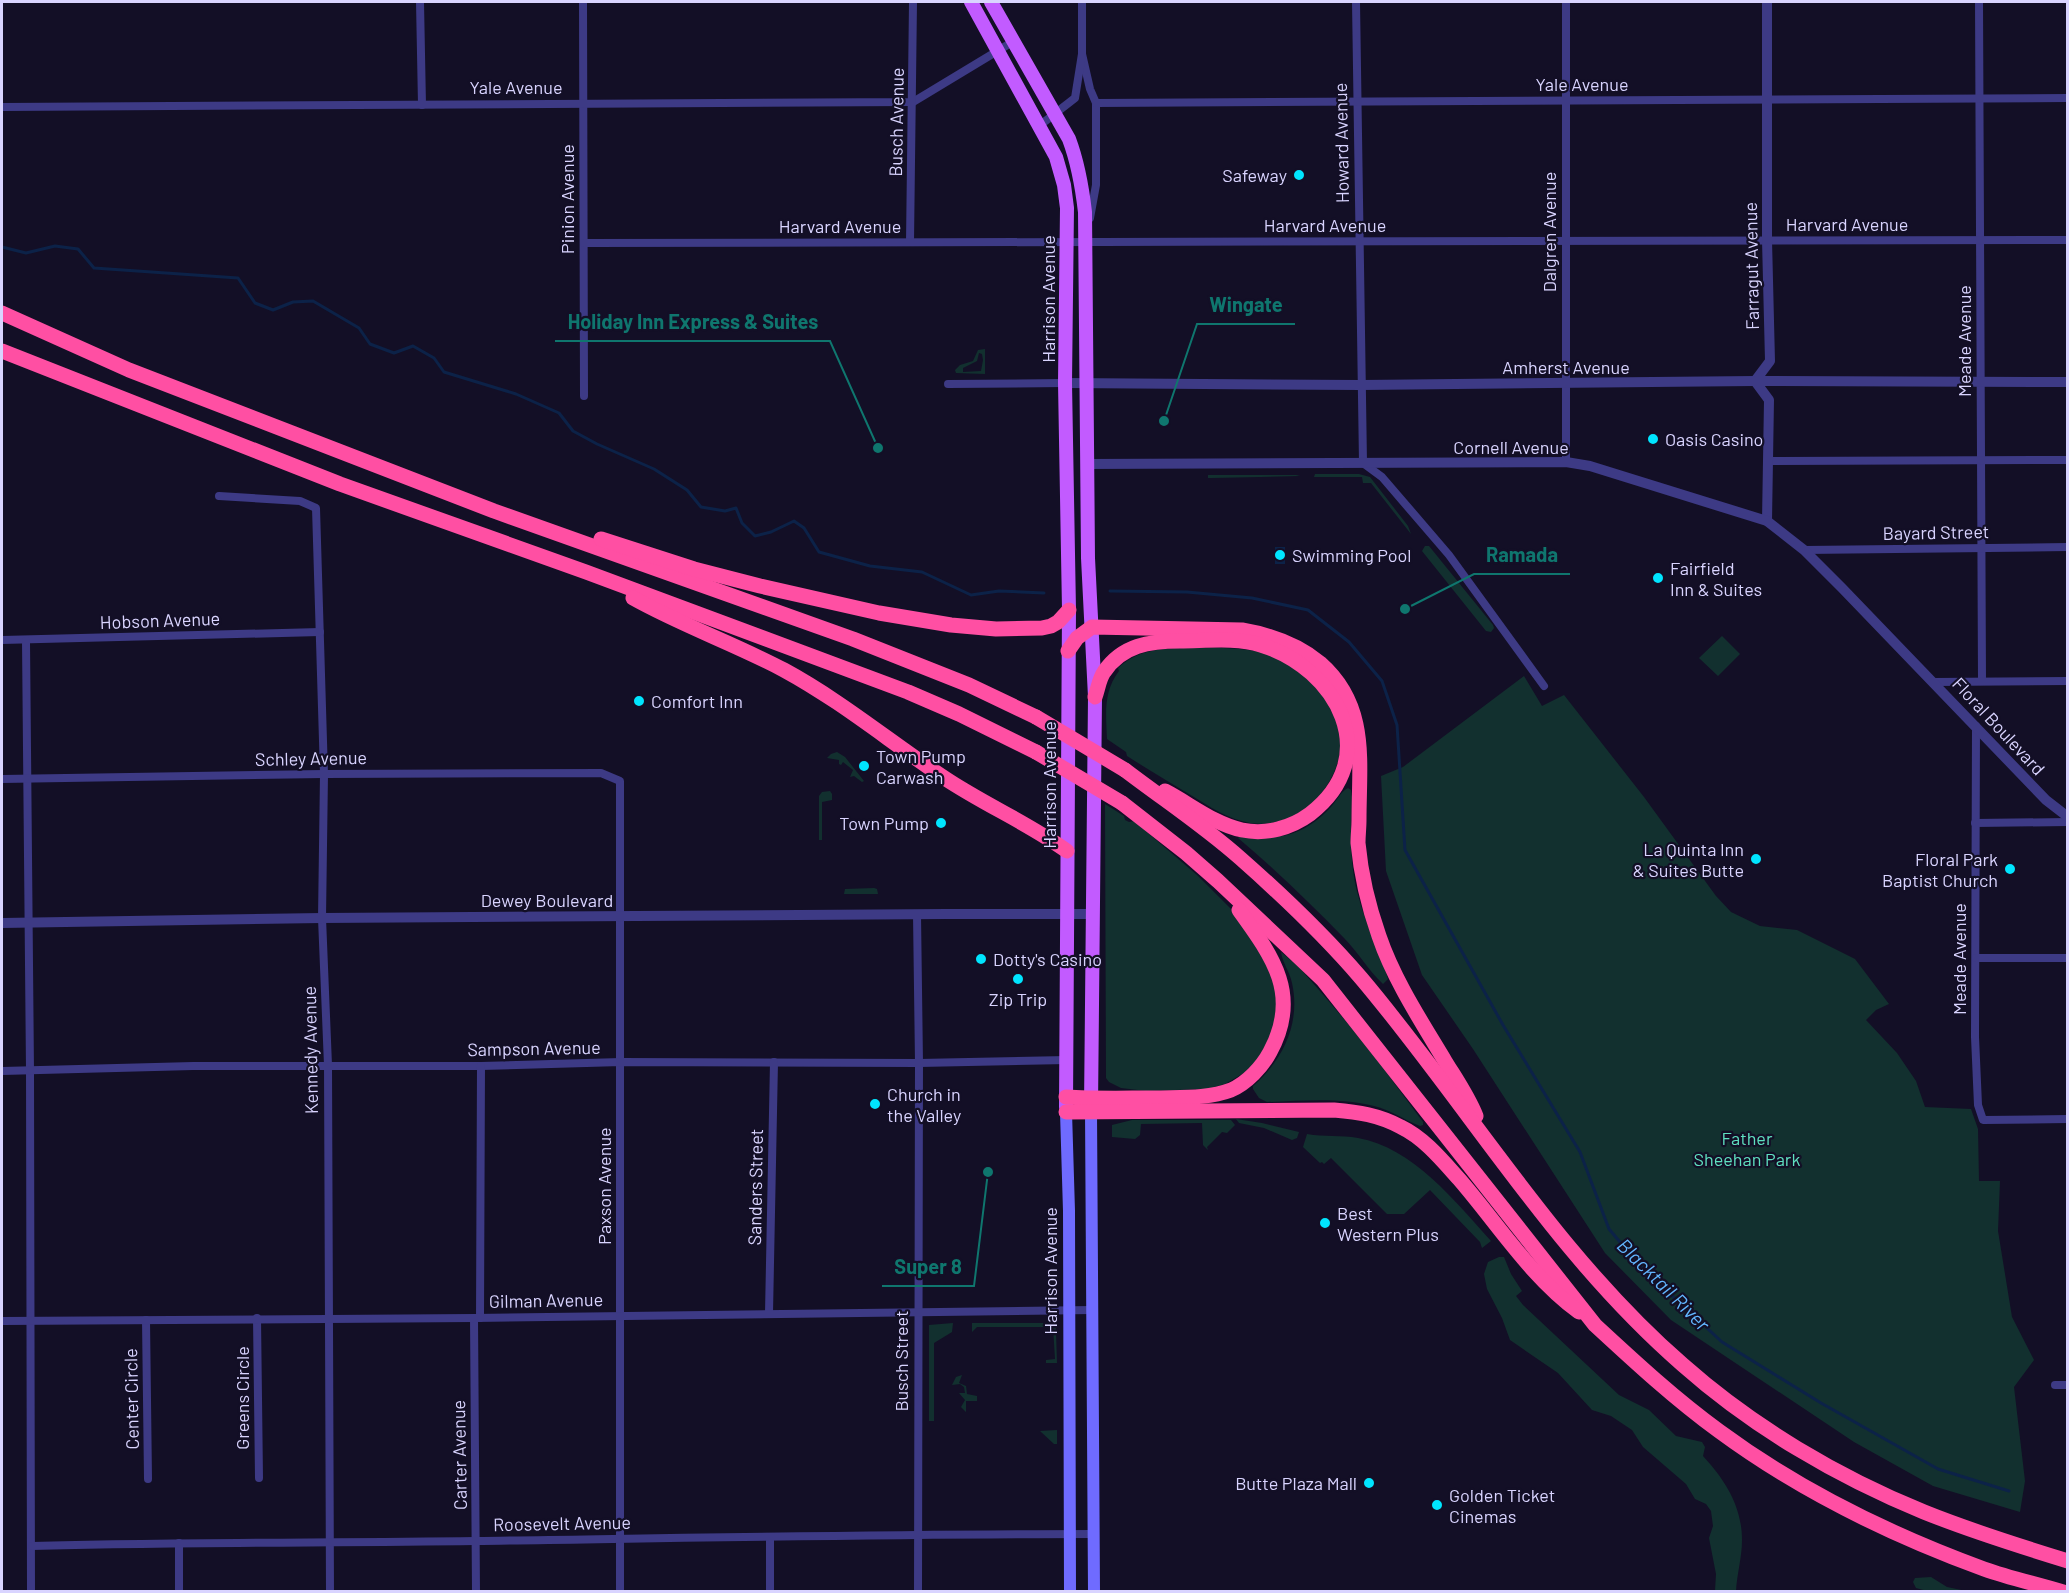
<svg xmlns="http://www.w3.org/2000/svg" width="2069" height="1593" viewBox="0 0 2069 1593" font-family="Barlow,sans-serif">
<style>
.green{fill:#12302f;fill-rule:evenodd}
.water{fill:#0c2248}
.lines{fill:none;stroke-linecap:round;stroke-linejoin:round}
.stream{stroke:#0c2248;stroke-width:3}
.minor{stroke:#3d3a85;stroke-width:8}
.tertiary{stroke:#3d3a85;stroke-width:10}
.secondary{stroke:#6f6bff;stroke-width:12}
.primary{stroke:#c25bff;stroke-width:14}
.motorway{stroke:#ff4fa3;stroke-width:15}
.motorway-bridge{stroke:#ff4fa3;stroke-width:15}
.poi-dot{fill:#00e5ff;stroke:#130f26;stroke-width:2}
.labels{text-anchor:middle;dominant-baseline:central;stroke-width:4.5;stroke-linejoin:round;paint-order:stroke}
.street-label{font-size:18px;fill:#d9d4ff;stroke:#130f26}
.poi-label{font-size:18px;fill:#d9d4ff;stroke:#130f26;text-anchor:start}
.park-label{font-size:18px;fill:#5fe0c0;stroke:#130f26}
.water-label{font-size:20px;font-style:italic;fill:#62b6ff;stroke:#130f26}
.leader{fill:none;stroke:#0f766e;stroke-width:2}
.callout-dot{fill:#0f766e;stroke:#130f26;stroke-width:2}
.callout-label{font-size:20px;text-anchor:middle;font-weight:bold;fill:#0f766e;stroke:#130f26;stroke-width:4.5;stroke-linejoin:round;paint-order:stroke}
</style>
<rect width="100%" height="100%" fill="#130f26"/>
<!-- green -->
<g class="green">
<path d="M985,349V374L956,373L955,370L960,365L973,361L978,350ZM979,353L982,354L983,360L981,371L963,372V368L977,361Z"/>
<polygon points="1320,474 1359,474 1370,477 1408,526 1411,534 1371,483 1363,483 1362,477 1314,477 1315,474"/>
<polygon points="1208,475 1296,475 1300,476 1212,478 1208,478"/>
<polygon points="1425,546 1429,546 1493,625 1494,628 1491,632 1486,631 1422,551"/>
<polygon points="1722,636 1740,654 1718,676 1699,658"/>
<path d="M1175,648C1213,648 1252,645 1287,661C1296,665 1304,676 1311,683C1317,690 1328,698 1333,706C1336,711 1336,718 1337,724C1339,729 1341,736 1341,741C1340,787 1298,830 1250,823C1227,819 1209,806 1189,794C1168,781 1147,769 1127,756L1126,752L1107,739C1106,714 1103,692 1119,671L1118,668C1135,652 1153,650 1175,648Z"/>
<polygon points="1524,676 1542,706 1564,695 1644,797 1716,896 1731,912 1760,926 1797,930 1855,959 1889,1004 1876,1010 1866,1020 1897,1053 1916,1081 1925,1107 1971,1109 1978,1129 1979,1181 2000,1181 1998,1231 2012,1317 2034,1360 2014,1387 2025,1481 2020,1512 1933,1486 1854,1442 1671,1320 1605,1253 1473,1049 1422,975 1386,871 1381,776 1403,767"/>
<polygon points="837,752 845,757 864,781 862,782 854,776 850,777 853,770 843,762 841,765 839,764 839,760 827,758 831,754"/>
<path d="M1348,788L1351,790L1352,797C1351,830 1349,863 1358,895C1365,924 1380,950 1388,979L1383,984C1368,970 1358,952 1344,938C1310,903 1275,869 1238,838L1240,836C1279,840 1302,837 1330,808C1336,802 1341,791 1348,788Z"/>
<polygon points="830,791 832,794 832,800 822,802 822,840 819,840 819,796 822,792"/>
<polygon points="1105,804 1124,816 1125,820 1129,822 1134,821 1197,875 1233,911 1273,971 1278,1020 1259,1059 1244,1073 1225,1084 1207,1089 1146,1091 1121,1088 1109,1082 1106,1078"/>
<polygon points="874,888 877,889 878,894 844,894 845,889"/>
<path d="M1281,952L1298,966L1326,998L1366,1045L1423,1122V1125L1420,1126C1404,1120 1391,1110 1374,1106C1339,1097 1302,1101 1267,1102L1259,1098L1253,1089V1086C1283,1060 1301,1023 1292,983C1290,972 1282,962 1281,952Z"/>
<polygon points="1236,1119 1262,1123 1299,1132 1297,1138 1292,1140 1264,1128 1239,1123"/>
<polygon points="1132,1120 1231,1120 1235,1125 1227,1133 1222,1132 1207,1147 1208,1150 1203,1145 1202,1123 1141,1124 1140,1135 1135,1139 1112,1137 1112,1125"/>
<path d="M1307,1134C1324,1137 1341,1135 1358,1138C1412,1147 1456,1202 1491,1241L1482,1248L1480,1242L1430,1190L1404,1214H1387L1331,1158L1324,1164L1322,1162L1320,1163L1303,1147Z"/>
<path d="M1499,1257H1504L1511,1274L1522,1291L1516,1296L1523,1305L1619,1395L1649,1410L1676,1436L1702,1442L1705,1447L1703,1456C1725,1480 1742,1506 1742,1540C1742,1557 1737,1574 1736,1591H1715L1716,1574L1709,1538L1713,1526L1711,1511L1706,1504L1695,1499L1686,1484L1643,1447L1632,1430L1611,1416L1592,1410L1558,1373L1510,1340L1502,1318L1487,1289L1484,1274L1488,1262Z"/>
<polygon points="953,1323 952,1332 934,1343 934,1421 929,1421 929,1325"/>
<polygon points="972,1323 1051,1323 1056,1327 1056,1331 1057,1363 1046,1363 1046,1360 1055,1359 1053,1327 977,1327 972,1332"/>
<polygon points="962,1375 959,1383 966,1386 967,1394 977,1396 977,1401 966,1401 966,1412 961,1407 965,1400 959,1393 965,1393 964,1387 960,1384 952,1385 956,1377"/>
<polygon points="1057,1430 1057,1444 1054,1444 1040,1431"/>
<polygon points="1931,1577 1947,1587 1966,1591 1927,1591 1916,1588 1913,1582 1915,1578"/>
</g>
<!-- water -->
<rect class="water" x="1275" y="547" width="10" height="17"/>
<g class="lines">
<!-- stream -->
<g class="stream">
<polyline points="2,247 26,253 55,246 78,249 94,268 238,278 255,303 273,310 293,302 313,301 359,328 370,344 394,353 413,346 434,358 444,372 516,394 559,413 573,431 597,444 654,469 687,490 701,507 725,511 736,508 742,523 755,536 771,532 794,521 804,528 819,552 870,566 922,572 971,595 999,591 1044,593"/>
<polyline points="1110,591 1187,592 1252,598 1308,610 1349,642 1382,681 1397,725 1405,850 1503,1025 1580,1152 1609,1229 1642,1268 1722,1342 1821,1403 1938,1469 2009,1491"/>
</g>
<!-- minor -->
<g class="minor">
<polyline points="420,2 422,105"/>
<polyline points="583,2 584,396"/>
<polyline points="1356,2 1363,463 1382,477 1449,555 1544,686"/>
<polyline points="1979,2 1982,681"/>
<polyline points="1082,54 1090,89 1096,103 1096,185 1090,218"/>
<polyline points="1096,103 2068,98"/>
<polyline points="2,107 913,102 1014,41"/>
<polyline points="1039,126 1075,98 1082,54 1082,2"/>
<polyline points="910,242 913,2"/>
<polyline points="584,243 2068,240"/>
<polyline points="948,384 1065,383"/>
<polyline points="1769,461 2068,460"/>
<polyline points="1566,462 1566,2"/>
<polyline points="219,496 300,501 316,508 324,774 322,918 328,1065 330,1592"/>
<polyline points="1804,550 2068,547"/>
<polyline points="2,640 320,632"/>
<polyline points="26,641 30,1071 31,1592"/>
<polyline points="1934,682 2068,681"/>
<polyline points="1976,726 1975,1037 1978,1105 1983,1120 2068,1119"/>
<polyline points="2,779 324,774 601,773 620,781 620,1592"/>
<polyline points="1975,823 2068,822"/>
<polyline points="917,914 919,1063 918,1592"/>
<polyline points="1976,958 2068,958"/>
<polyline points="2,1071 193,1066 481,1066 621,1062 919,1063 1067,1060"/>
<polyline points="769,1313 774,1062"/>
<polyline points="257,1318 259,1478"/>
<polyline points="474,1318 476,1592"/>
<polyline points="480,1318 481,1066"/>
<polyline points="146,1320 148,1479"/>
<polyline points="2,1321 474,1318 1092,1310"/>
<polyline points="2055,1385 2068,1385"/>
<polyline points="770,1538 770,1592"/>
<polyline points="179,1543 179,1592"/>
<path d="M32,1546C179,1542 327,1543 475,1541C681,1538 887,1534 1094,1534"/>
</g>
<!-- tertiary -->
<g class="tertiary">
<polyline points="1767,2 1767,240 1770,361 1755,381 1769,400 1767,521"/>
<polyline points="1065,383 1361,385 1755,381 2068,382"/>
<polyline points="1086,464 1566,462 1590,466 1767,521 1804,550 1842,588 2046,800 2068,817"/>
<polyline points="2,923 322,918 946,914 1093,914"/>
</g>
<!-- secondary -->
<g class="secondary">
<polyline points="1091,1111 1094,1592"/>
<polyline points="1066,1112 1069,1211 1070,1592"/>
</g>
<!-- primary -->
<g class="primary">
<polyline points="971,2 1056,157 1064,185 1067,208 1065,383 1069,610 1066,1107"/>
<path d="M991,2L1069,139C1078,163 1082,186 1085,212L1088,558L1095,697L1091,1108"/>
</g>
<!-- motorway -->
<g class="motorway">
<polyline points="2,313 129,370 494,511 853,639 969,685 1036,717"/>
<polyline points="2,351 340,484 586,572 908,692 959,714 1036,752"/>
<polyline points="601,539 694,569 760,586 879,613 951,625 996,629 1042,628 1051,626 1058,622 1069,610"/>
<path d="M633,598C681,625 735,644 784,670C841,701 889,741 943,777C983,804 1028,823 1067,851"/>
<path d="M1068,651L1077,638L1092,627L1242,630C1271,635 1297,644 1320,663C1369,706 1359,761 1359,820C1359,828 1358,835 1358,843C1361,875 1368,905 1379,936C1394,980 1421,1021 1445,1061C1456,1079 1468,1096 1476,1116"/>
<path d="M1095,697C1098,689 1099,679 1104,672C1122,645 1150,641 1180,641C1205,641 1236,637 1261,645C1338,669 1384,757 1310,814C1291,828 1266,835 1242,830C1214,824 1190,804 1165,791"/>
<path d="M1125,770C1163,799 1204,826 1240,858C1282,895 1324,935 1361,978C1470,1107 1554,1253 1683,1365C1753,1427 1838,1477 1924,1512C1971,1531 2019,1546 2068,1561"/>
<path d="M1122,803L1186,853L1218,881L1323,980L1595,1325C1635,1362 1675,1399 1719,1431C1799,1490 1891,1535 1984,1569C2009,1578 2037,1584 2063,1592"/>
<path d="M1066,1097C1096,1099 1125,1098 1154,1098C1179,1097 1207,1099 1231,1090C1247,1083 1262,1067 1270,1052C1301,995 1273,957 1239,910"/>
<path d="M1066,1112L1334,1110C1358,1112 1379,1115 1401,1127C1424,1138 1442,1160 1459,1179C1498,1224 1530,1276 1579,1312"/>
</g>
<!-- motorway-bridge -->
<g class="motorway-bridge">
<polyline points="1036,717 1125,770"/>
<polyline points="1036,752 1122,803"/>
</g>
</g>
<!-- markers -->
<g class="poi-dot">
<circle cx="1299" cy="175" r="6"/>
<circle cx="1653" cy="439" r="6"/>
<circle cx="1280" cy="555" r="6"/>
<circle cx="1658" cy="578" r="6"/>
<circle cx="639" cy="701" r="6"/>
<circle cx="864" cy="766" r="6"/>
<circle cx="941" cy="823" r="6"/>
<circle cx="1756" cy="859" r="6"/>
<circle cx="2010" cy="869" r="6"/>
<circle cx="981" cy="959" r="6"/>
<circle cx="1018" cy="979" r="6"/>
<circle cx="875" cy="1104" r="6"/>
<circle cx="1325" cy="1223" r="6"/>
<circle cx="1369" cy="1483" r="6"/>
<circle cx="1437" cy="1505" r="6"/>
</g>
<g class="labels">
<!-- street labels -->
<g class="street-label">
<text x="1582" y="84">Yale Avenue</text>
<text x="516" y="87">Yale Avenue</text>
<text transform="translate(896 122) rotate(-89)">Busch Avenue</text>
<text transform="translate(1341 143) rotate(-91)">Howard Avenue</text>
<text transform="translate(567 199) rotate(-90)">Pinion Avenue</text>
<text x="1847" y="224">Harvard Avenue</text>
<text x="1325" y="225">Harvard Avenue</text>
<text x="840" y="226">Harvard Avenue</text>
<text transform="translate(1549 232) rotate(-90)">Dalgren Avenue</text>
<text transform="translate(1751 266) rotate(-91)">Farragut Avenue</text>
<text transform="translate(1048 299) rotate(-90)">Harrison Avenue</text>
<text transform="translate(1964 341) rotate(-90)">Meade Avenue</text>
<text x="1566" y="367">Amherst Avenue</text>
<text x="1511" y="447">Cornell Avenue</text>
<text transform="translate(1936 532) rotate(-1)">Bayard Street</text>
<text transform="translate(160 620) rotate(-2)">Hobson Avenue</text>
<text transform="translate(1999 726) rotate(47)">Floral Boulevard</text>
<text transform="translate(311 758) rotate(-1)">Schley Avenue</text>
<text transform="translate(1049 785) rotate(-90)">Harrison Avenue</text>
<text x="547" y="900">Dewey Boulevard</text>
<text transform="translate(1959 959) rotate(-90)">Meade Avenue</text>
<text transform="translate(534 1048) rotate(-1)">Sampson Avenue</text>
<text transform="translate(310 1050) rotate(-91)">Kennedy Avenue</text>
<text transform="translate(604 1186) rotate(-90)">Paxson Avenue</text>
<text transform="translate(755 1187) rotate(-89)">Sanders Street</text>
<text transform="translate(1050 1271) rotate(-90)">Harrison Avenue</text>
<text transform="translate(546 1300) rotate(-1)">Gilman Avenue</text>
<text transform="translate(901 1361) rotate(-90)">Busch Street</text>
<text transform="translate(242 1398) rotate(-90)">Greens Circle</text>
<text transform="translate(131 1399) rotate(-91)">Center Circle</text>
<text transform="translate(459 1455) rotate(-91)">Carter Avenue</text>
<text transform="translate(562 1523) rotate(-1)">Roosevelt Avenue</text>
</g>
<!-- poi labels -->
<g class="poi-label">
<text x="1287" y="175" text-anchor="end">Safeway</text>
<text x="1665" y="439">Oasis Casino</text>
<text x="1292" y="555">Swimming Pool</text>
<text x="1670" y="568">Fairfield<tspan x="1670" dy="21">Inn &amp; Suites</tspan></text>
<text x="651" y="701">Comfort Inn</text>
<text x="876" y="756">Town Pump<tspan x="876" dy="21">Carwash</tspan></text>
<text x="929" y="823" text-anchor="end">Town Pump</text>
<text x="1744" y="849" text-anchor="end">La Quinta Inn<tspan x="1744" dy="21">&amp; Suites Butte</tspan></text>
<text x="1998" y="859" text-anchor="end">Floral Park<tspan x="1998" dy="21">Baptist Church</tspan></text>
<text x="993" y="959">Dotty's Casino</text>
<text x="1018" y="999" text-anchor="middle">Zip Trip</text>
<text x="887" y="1094">Church in<tspan x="887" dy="21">the Valley</tspan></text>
<text x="1337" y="1213">Best<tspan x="1337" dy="21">Western Plus</tspan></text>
<text x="1357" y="1483" text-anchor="end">Butte Plaza Mall</text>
<text x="1449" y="1495">Golden Ticket<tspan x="1449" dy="21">Cinemas</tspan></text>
</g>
<!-- park labels -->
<g class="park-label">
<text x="1747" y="1138">Father<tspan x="1747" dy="21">Sheehan Park</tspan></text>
</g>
<!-- water labels -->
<g class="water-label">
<text transform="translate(1664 1284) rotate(45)">Blacktail River</text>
</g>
</g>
<!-- callouts -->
<path class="leader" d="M1164 421L1197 324H1295M878 448L830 341H555M1405 609L1474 574H1570M988 1172L974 1286H882"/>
<g class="callout-dot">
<circle cx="1164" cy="421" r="6"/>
<circle cx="878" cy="448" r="6"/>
<circle cx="1405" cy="609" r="6"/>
<circle cx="988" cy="1172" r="6"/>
</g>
<g class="callout-label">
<text x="1246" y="312">Wingate</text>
<text x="693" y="329">Holiday Inn Express &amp; Suites</text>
<text x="1522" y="562">Ramada</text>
<text x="928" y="1274">Super 8</text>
</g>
<!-- border -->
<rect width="2069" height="1593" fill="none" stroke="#d9d4ff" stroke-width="6"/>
</svg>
